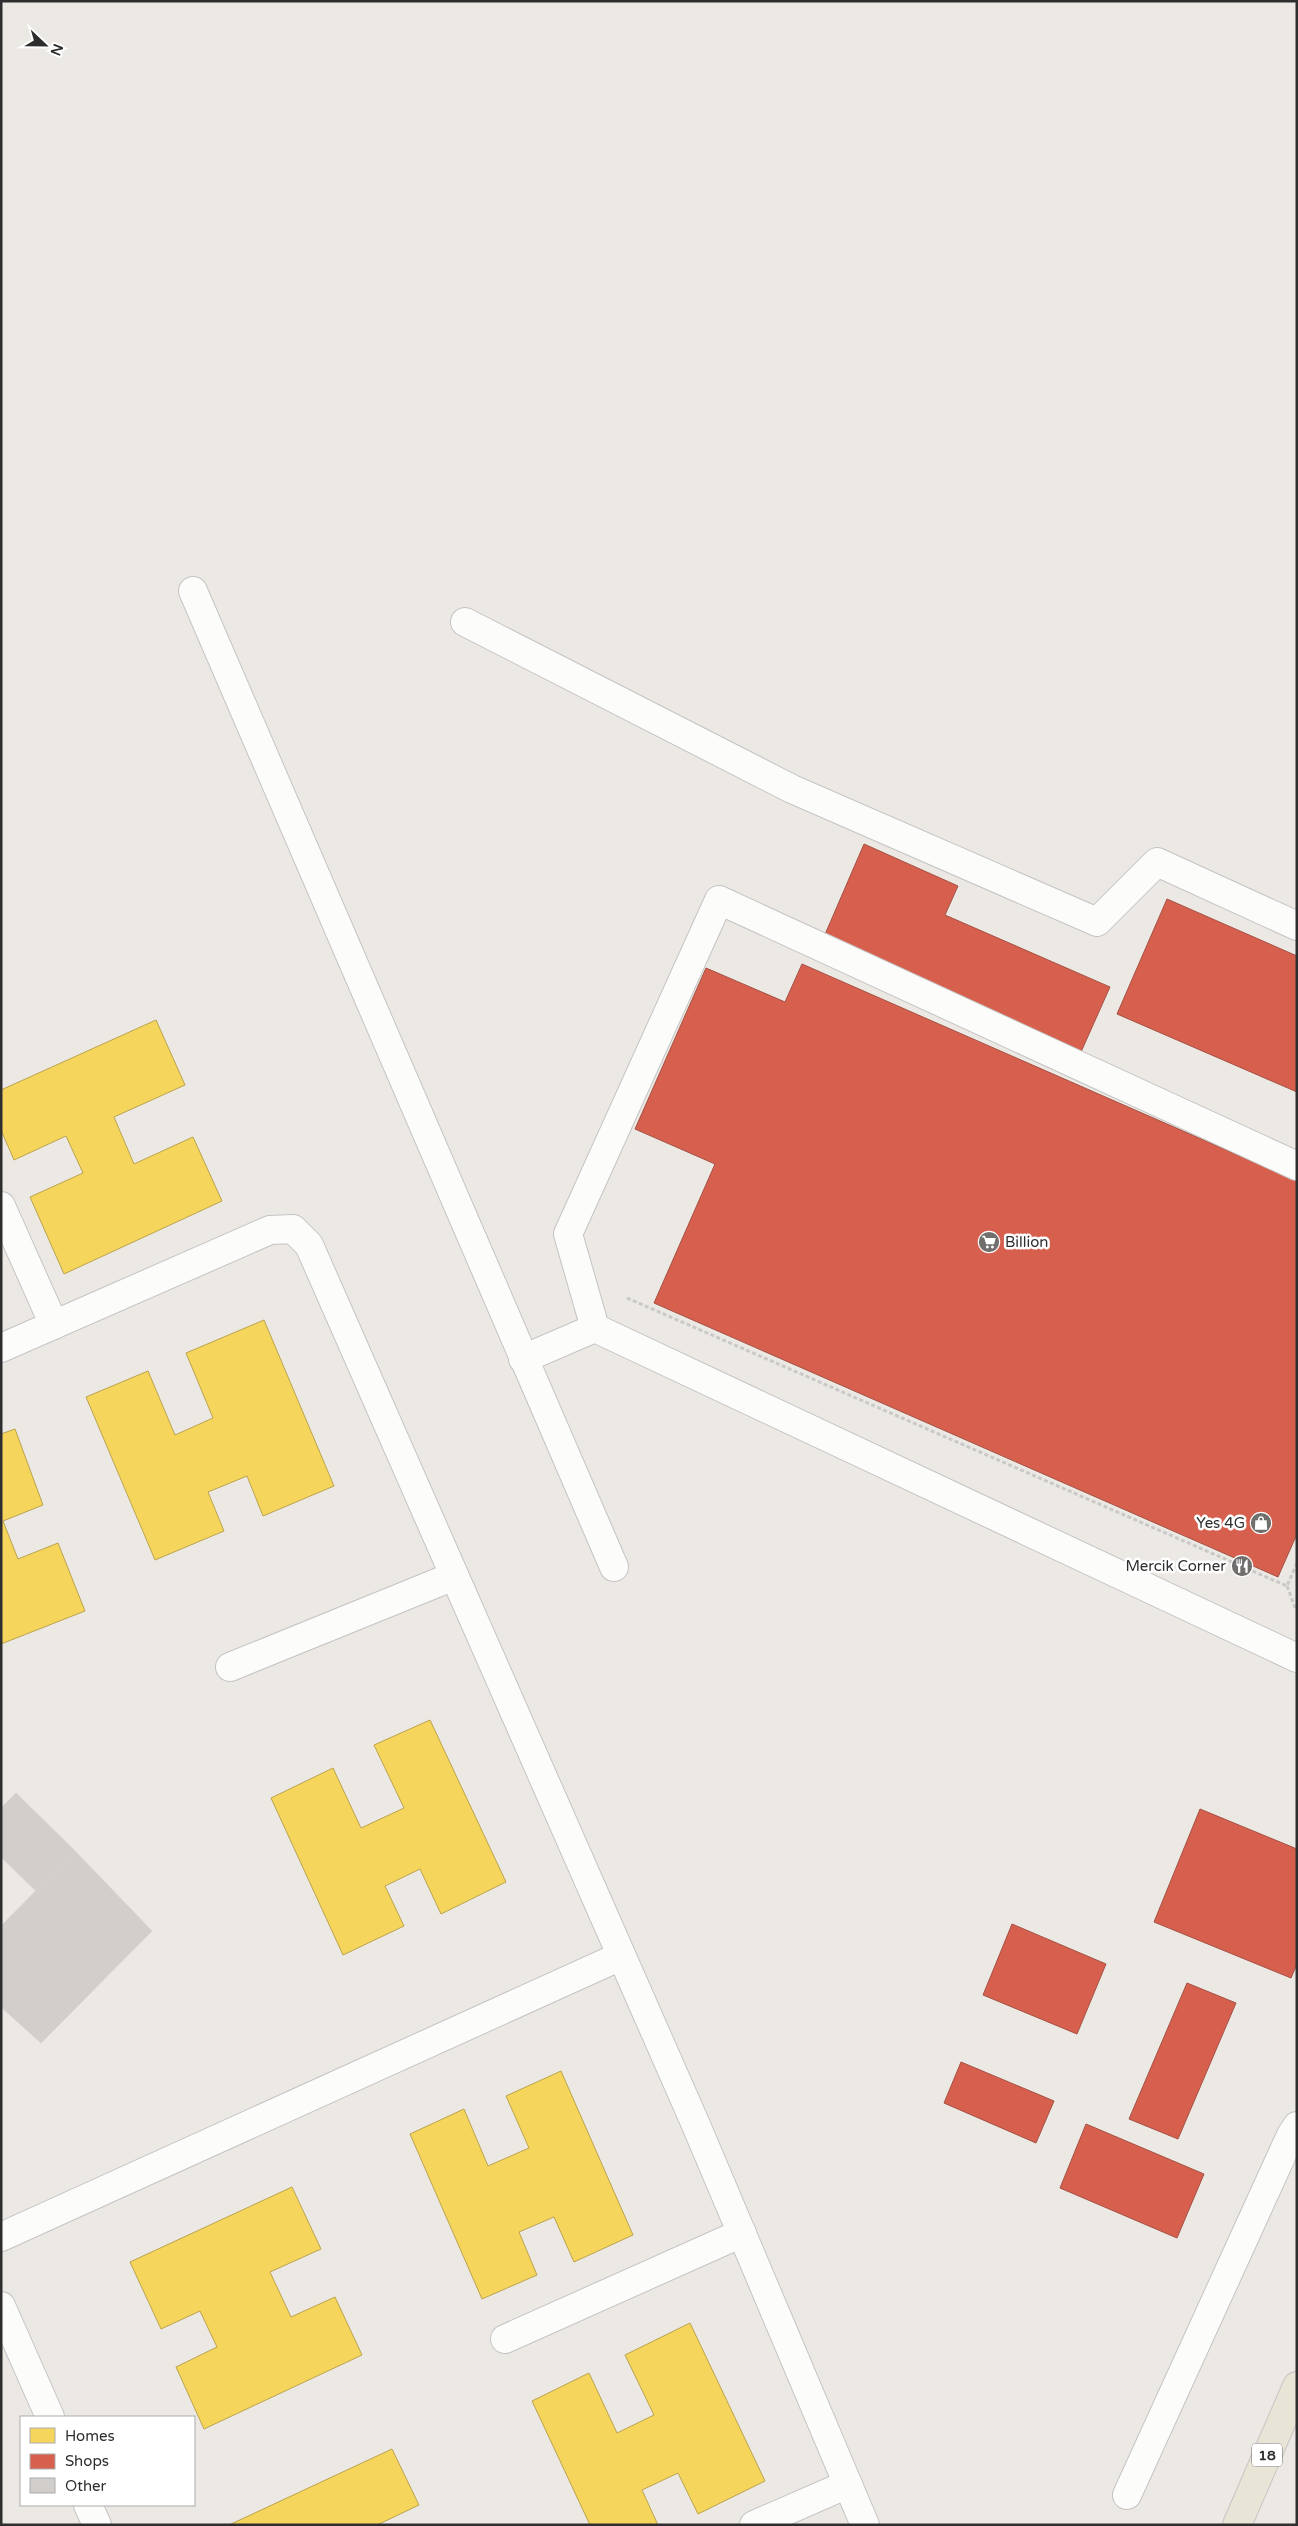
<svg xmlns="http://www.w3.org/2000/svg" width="1298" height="2526" viewBox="0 0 1298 2526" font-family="'Varela Round',sans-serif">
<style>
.homes{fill:#f6d55c;stroke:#baa34e}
.shops{fill:#d6604d;stroke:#a45144}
.building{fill:#d1cecb;stroke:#d7d4d0}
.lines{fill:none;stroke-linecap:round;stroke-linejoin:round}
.minor-casing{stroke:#c5c4c5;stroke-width:30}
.major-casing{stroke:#c6c5c4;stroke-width:30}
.path{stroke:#c9c9c8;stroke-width:3;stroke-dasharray:4 2.5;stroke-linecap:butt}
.minor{stroke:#fcfcfb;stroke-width:28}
.major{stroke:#e8e4d6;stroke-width:28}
.labels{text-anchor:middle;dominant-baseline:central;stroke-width:5;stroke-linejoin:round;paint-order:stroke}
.shield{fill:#fff;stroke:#6d6d6d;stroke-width:1}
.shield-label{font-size:14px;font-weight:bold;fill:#2e2e2e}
.poi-label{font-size:15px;fill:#2e2e2e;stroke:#fff;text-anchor:end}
</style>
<rect width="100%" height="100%" fill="#ece8e4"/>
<!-- homes -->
<g class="homes">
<polygon points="156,1020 185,1085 114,1117 134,1164 193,1137 222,1201 64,1274 30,1197 83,1173 66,1136 14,1160 1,1130 1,1090"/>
<polygon points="264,1320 334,1486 263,1516 247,1476 208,1492 224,1531 155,1560 86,1397 148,1371 175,1435 213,1418 186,1353"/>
<polygon points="15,1429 43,1505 3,1521 18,1559 58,1543 85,1611 1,1644 1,1434"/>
<polygon points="430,1720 506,1882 441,1914 420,1869 385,1886 404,1926 343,1955 271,1798 333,1768 361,1828 404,1808 374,1745"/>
<polygon points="561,2071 633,2235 574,2262 554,2217 519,2232 537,2275 482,2299 410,2134 464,2109 488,2166 529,2148 506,2096"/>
<polygon points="292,2187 321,2249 270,2272 291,2317 335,2297 362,2355 204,2429 176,2367 217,2347 200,2311 161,2329 130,2262"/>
<polygon points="690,2323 765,2481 698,2514 678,2473 642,2490 658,2525 590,2525 532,2401 589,2373 617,2433 654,2415 625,2355"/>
<polygon points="392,2449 419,2505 377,2525 229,2525"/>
</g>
<!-- shops -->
<g class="shops">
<polygon points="864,844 958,886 945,915 1110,987 1081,1052 823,939"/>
<polygon points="1167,899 1297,956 1297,1092 1117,1014"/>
<polygon points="802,964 1297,1181 1297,1534 1278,1577 654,1303 715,1164 635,1129 706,968 785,1002"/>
<polygon points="1200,1809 1297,1849 1297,1964 1291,1978 1154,1922"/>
<polygon points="1012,1924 1106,1964 1077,2034 983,1995"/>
<polygon points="1187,1983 1236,2003 1178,2139 1129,2119"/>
<polygon points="961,2062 1054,2101 1036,2143 944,2103"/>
<polygon points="1086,2124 1204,2174 1177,2238 1060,2188"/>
</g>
<!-- building -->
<g class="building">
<polygon points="16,1793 75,1851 36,1891 1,1857 1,1808"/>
<polygon points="75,1851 152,1931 41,2043 1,2007 1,1926"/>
</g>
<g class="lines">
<!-- minor casing -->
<g class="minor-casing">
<g id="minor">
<polyline points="193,591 614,1567"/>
<polyline points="465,622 792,789 1097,922 1157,862 1297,926"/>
<polyline points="1297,1166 719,900 568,1234 595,1328 1297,1658"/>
<polyline points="1,1206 54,1325"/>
<polyline points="1,1348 270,1230 293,1229 309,1245 696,2125 865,2525"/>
<polyline points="523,1359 595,1328"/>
<polyline points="230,1667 454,1576"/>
<polyline points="1,2237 621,1956"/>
<polyline points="1,2306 50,2417"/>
<polyline points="505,2339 742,2233"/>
<polyline points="1127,2495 1291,2135 1297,2126"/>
<polyline points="88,2505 97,2525"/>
<polyline points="754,2525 848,2484"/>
</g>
</g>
<!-- major casing -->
<g class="major-casing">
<polyline id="major" points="1237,2525 1297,2386"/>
</g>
<!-- path -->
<g class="path">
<polyline points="627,1298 1287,1586 1297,1563"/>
<polyline points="1287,1586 1296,1610"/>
</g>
<!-- minor -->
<use href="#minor" class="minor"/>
<!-- major -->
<use href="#major" class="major"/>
</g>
<!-- icons -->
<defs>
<g id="supermarket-disc" transform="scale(1.125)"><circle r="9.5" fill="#706f6e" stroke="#fff"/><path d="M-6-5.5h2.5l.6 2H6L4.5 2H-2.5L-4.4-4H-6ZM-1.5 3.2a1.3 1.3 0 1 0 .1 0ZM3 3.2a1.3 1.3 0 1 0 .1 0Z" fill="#fff"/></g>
<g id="shop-disc" transform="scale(1.125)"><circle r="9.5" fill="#706f6e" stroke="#fff"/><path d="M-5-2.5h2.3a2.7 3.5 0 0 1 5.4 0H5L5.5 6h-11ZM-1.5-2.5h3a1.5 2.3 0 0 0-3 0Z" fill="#fff"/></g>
<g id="restaurant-disc" transform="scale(1.125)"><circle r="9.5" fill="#706f6e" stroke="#fff"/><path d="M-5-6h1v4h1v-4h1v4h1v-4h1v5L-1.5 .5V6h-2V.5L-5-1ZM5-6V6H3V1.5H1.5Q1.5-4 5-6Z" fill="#fff"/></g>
</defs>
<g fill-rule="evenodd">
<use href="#supermarket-disc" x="989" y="1242"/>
<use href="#shop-disc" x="1261" y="1523"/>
<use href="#restaurant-disc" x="1242" y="1566"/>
</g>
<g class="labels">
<!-- shield labels -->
<rect class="shield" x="1252" y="2443.5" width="30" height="23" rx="4"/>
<g class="shield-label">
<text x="1267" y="2455">18</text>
</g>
<!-- poi labels -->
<g class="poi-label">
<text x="1005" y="1242" text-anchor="start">Billion</text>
<text x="1245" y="1523">Yes 4G</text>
<text x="1226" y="1566">Mercik Corner</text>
</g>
</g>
<!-- border -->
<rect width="1298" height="2526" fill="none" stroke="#2e2e2e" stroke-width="5"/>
<!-- legend -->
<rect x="20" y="2416" width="175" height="90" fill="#ffffff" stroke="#ababab"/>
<rect x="30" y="2428" width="25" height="15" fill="#f6d55c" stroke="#ababab"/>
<text x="65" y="2441" font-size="15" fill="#2e2e2e">Homes</text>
<rect x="30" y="2454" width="25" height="15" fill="#d6604d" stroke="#ababab"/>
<text x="65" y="2466" font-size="15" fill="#2e2e2e">Shops</text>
<rect x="30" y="2478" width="25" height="15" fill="#d1cecb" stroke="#ababab"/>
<text x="65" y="2491" font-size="15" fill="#2e2e2e">Other</text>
<!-- north arrow -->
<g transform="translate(45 45) rotate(112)" stroke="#ffffff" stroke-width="4" paint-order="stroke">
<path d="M0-4L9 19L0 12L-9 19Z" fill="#2e2e2e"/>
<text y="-8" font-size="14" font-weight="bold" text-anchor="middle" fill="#2e2e2e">N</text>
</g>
</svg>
